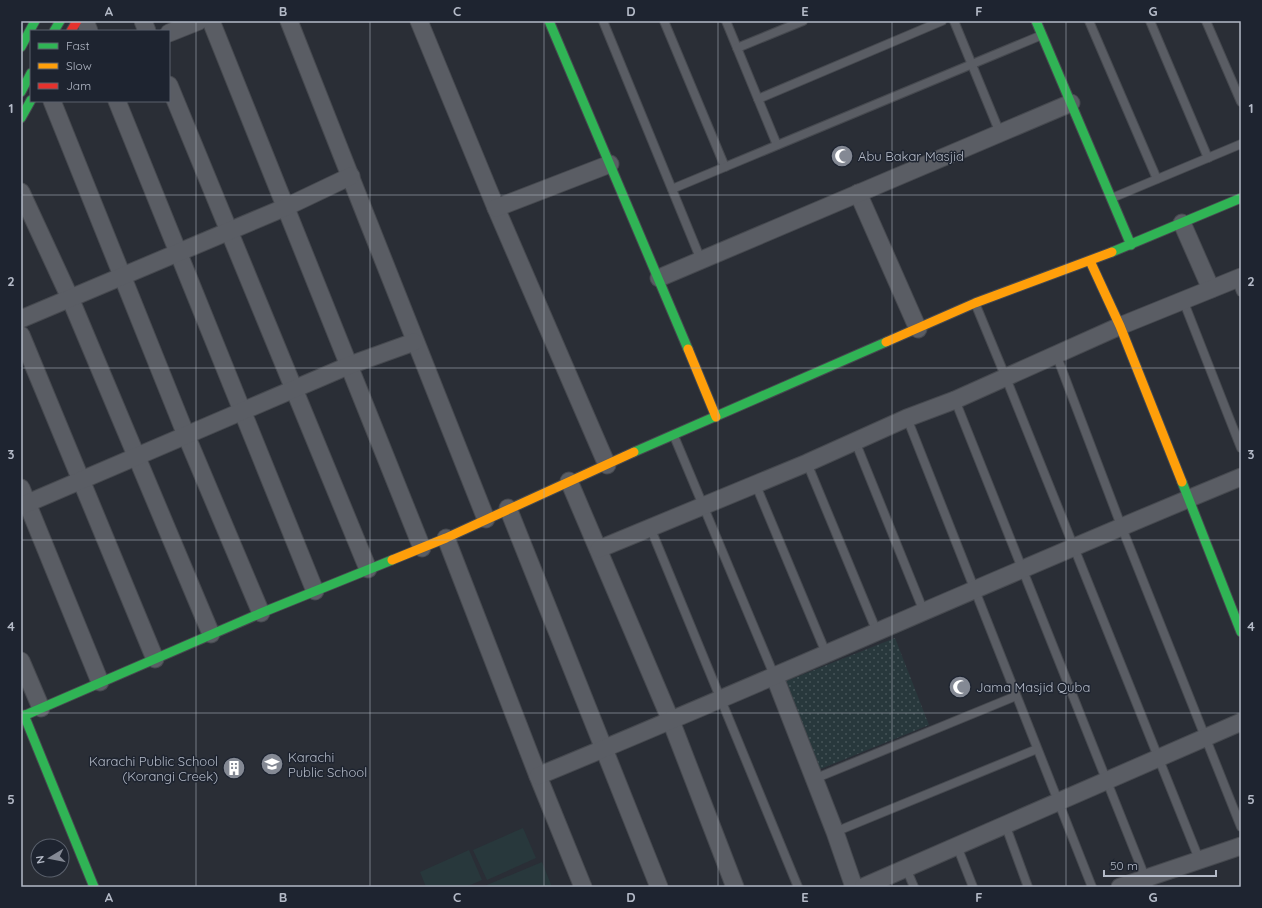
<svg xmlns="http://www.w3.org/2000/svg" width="1262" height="908" viewBox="0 0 1262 908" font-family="Quicksand,sans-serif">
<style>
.grass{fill:url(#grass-dots)}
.pitch{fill:#28383c}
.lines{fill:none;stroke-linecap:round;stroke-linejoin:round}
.lane-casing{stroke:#46494f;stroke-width:10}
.street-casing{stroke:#46494f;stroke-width:19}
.fast-casing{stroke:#46494f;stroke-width:11}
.slow-casing{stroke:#46494f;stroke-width:11}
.jam-casing{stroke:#46494f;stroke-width:11}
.lane{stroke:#5a5d64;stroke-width:8}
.street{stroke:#5a5d64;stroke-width:17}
.fast{stroke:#30b455;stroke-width:9}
.slow{stroke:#ff9f0a;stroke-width:9}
.jam{stroke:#e5322d;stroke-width:9}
.grid{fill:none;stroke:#b4bac7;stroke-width:1;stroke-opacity:0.55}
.labels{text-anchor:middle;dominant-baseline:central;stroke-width:3;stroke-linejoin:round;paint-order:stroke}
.poi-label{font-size:13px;fill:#b4bac7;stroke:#1e2430;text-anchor:start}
.neatline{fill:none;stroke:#b4bac7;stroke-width:1.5}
.grid-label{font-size:13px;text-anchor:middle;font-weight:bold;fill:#b4bac7}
</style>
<defs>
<pattern id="grass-dots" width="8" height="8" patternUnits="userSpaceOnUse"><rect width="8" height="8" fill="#28383c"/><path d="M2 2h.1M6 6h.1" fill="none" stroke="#455357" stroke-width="1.8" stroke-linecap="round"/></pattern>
</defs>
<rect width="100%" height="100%" fill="#2a2e36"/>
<!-- grass -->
<polygon class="grass" points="895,638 929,725 818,770 784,682"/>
<!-- pitch -->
<g class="pitch">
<polygon points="523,828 536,858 487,880 473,850"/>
<polygon points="469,850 482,880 466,887 426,887 420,872"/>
<polygon points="542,862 552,887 482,887"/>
</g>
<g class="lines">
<!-- lane casing -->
<g class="lane-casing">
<g id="lane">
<polyline points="603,21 701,260"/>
<polyline points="664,21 725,167"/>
<polyline points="726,21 777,145"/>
<polyline points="954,21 1000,133"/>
<polyline points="1089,21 1157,179"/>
<polyline points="1150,21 1208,158"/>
<polyline points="1206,21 1241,102"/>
<polyline points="737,48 803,21"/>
<polyline points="758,99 942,21"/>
<polyline points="672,189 1042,35"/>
<polyline points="1112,198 1241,144"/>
<polyline points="1236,279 1241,292"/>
<polyline points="1183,300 1241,448"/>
<polyline points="975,303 1006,378 1199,859"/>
<polyline points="1056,354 1122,528 1241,827"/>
<polyline points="955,400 1149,887"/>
<polyline points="907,418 1092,887"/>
<polyline points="674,436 774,675"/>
<polyline points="855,441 924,612"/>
<polyline points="807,463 877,632"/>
<polyline points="755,483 826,653"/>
<polyline points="650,527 798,887"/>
<polyline points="814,779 1016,696"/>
<polyline points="1005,824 1028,887"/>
<polyline points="835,832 1037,749"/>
<polyline points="957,846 973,887"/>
<polyline points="906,868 914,887"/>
</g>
</g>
<!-- street casing -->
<g class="street-casing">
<g id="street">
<polyline points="85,21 89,31"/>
<polyline points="143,21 147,31"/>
<polyline points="211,21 422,548"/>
<path d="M289,21C355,187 419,353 486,519"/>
<polyline points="419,21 496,208 607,465"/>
<polyline points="169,33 199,21"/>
<polyline points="169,85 368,569"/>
<polyline points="52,101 186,435 261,613"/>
<polyline points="117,101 315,591"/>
<polyline points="21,192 70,298 211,634"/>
<polyline points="858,193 918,329"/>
<polyline points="496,208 610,164"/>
<polyline points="1182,223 1211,289"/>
<polyline points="659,278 1071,103"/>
<polyline points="21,319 286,207 351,176"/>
<polyline points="21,335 155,659"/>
<polyline points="569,481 671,721 735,887"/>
<polyline points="21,488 100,682"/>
<polyline points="21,506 350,365 414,342"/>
<polyline points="508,508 659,887"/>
<polyline points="446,538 538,776 583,887"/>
<polyline points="599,549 807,463 907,418 955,400 1120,326 1241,277"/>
<polyline points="21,661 41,708"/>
<polyline points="774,675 835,832 854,887"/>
<path d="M538,776C773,679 1005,574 1241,477"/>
<polyline points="863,887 1241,722"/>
<polyline points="1120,887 1241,846"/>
</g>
</g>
<!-- fast casing -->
<g class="fast-casing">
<g id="fast">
<polyline points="549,21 688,349"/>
<polyline points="1036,21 1131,245"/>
<polyline points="54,31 60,21"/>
<polyline points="21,47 35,21"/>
<polyline points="21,92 31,73"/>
<polyline points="21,118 31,100"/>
<polyline points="1112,252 1241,198"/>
<polyline points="634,452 886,342"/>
<polyline points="1182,482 1241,632"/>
<polyline points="24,715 94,887"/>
<polyline points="21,717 261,613 392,560"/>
</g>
</g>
<!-- slow casing -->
<g class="slow-casing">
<g id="slow">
<polyline points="1090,261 1120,326 1182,482"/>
<polyline points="886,342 975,303 1112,252"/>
<polyline points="688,349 716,417"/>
<polyline points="392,560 446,538 634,452"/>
</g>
</g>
<!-- jam casing -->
<g class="jam-casing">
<polyline id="jam" points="71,31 77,21"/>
</g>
<!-- lane -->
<use href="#lane" class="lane"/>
<!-- street -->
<use href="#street" class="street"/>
<!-- fast -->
<use href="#fast" class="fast"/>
<!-- slow -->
<use href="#slow" class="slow"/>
<!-- jam -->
<use href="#jam" class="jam"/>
</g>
<!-- grid -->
<path class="grid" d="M196,21V887M370,21V887M544,21V887M718,21V887M892,21V887M1066,21V887M21,195H1241M21,368H1241M21,540H1241M21,713H1241"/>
<!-- icons -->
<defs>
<g id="mosque-disc" transform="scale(1.15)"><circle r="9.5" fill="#848994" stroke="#1e2430"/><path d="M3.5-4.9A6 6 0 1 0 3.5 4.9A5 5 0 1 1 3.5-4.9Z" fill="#fff"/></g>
<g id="school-disc" transform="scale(1.15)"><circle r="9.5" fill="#848994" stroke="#1e2430"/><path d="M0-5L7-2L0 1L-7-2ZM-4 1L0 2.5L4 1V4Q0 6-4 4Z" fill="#fff"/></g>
<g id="building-disc" transform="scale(1.15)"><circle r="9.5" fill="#848994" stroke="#1e2430"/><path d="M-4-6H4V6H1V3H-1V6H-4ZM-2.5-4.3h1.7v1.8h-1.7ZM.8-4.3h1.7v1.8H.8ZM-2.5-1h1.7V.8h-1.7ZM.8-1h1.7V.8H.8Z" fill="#fff"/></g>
</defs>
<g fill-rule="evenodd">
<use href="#mosque-disc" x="842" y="156"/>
<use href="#mosque-disc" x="960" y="687"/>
<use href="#school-disc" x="272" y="764"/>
<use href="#building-disc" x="234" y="768"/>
</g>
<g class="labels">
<!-- poi labels -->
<g class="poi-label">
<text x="858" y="156">Abu Bakar Masjid</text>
<text x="976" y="687">Jama Masjid Quba</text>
<text x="288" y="757">Karachi<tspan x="288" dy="15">Public School</tspan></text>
<text x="218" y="761" text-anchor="end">Karachi Public School<tspan x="218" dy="15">(Korangi Creek)</tspan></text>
</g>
</g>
<!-- border -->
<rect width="1262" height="908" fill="none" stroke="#1e2430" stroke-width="44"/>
<!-- legend -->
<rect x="30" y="30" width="140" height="72" fill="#1e2430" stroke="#5a606c"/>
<rect x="38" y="43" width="20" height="6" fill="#30b455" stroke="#5a606c"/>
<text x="66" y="50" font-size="12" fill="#b4bac7">Fast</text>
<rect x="38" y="63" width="20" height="6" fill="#ff9f0a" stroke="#5a606c"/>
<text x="66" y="70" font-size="12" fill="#b4bac7">Slow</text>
<rect x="38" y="83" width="20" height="6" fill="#e5322d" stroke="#5a606c"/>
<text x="66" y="90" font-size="12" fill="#b4bac7">Jam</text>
<!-- north arrow -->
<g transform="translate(50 858) rotate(260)"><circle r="19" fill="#1e2430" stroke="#5a606c"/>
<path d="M0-3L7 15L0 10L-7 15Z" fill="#848994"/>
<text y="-6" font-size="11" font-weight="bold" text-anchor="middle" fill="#b4bac7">N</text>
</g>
<!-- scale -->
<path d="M1104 870v6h112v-6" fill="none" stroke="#b4bac7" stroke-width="2"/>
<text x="1110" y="870" font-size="12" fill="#b4bac7" stroke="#1e2430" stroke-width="3" paint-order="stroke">50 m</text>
<rect x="22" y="22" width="1218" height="864" class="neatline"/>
<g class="grid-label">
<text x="109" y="16">A</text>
<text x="283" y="16">B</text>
<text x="457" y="16">C</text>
<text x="631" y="16">D</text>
<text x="805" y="16">E</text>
<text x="979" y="16">F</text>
<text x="1153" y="16">G</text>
<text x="11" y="113">1</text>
<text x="1251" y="113">1</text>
<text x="11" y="286">2</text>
<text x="1251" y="286">2</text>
<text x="11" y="459">3</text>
<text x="1251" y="459">3</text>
<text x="11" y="631">4</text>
<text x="1251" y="631">4</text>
<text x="11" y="804">5</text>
<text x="1251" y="804">5</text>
<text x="109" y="902">A</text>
<text x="283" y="902">B</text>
<text x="457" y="902">C</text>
<text x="631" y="902">D</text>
<text x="805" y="902">E</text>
<text x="979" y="902">F</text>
<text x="1153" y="902">G</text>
</g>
</svg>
